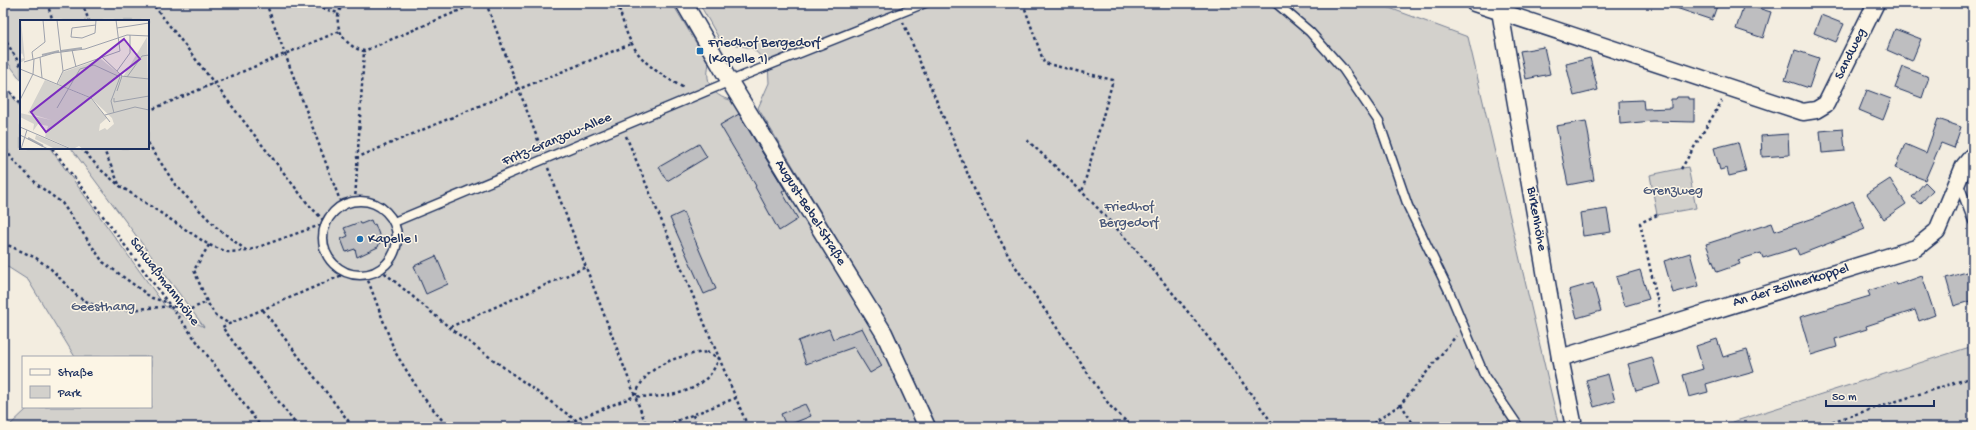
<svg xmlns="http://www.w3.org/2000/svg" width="1976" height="430" viewBox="0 0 1976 430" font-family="'Gochi Hand',sans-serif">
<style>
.green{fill:#d3d1cc;stroke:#778095}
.building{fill:#bebec0;stroke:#1b2f5e}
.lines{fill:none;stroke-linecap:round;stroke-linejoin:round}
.service-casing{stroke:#1b2f5e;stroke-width:11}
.minor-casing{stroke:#1b2f5e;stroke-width:19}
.path{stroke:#1b2f5e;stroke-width:2.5;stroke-dasharray:3 3;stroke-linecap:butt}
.service{stroke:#fcf5e5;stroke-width:8}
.minor{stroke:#fcf5e5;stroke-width:16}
.poi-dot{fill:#1f6fb2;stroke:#fcf5e5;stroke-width:1.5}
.labels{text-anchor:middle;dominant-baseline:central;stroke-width:3;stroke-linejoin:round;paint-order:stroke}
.poi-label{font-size:14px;fill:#1b2f5e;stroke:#fcf5e5;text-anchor:start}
.street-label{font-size:14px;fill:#1b2f5e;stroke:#fcf5e5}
.park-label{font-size:14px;fill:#49587a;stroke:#fcf5e5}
.inset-river{fill:none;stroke:#a9acb3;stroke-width:2}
.inset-road{fill:none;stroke:#9da1ac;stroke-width:1}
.view{fill:#7b2cbf;fill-opacity:0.15;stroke:#7b2cbf;stroke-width:2}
.inset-edge{fill:none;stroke:#1b2f5e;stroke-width:2}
</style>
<rect width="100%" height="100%" fill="#f3ede0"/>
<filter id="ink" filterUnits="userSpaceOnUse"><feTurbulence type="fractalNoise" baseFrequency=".025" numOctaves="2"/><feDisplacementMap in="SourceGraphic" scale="8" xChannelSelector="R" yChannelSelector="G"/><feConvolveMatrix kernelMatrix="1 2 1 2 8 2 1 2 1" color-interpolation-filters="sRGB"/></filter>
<g filter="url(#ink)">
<!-- green -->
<g class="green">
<path d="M3,3H672L709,64C704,84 714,98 735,101L877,337L918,427H8L29,407H151V357H75L28,280L3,264V83L21,108V148H50L165,306L204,327L71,148H148V21H21V80L3,56Z"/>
<polygon points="699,3 1376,3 1468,37 1559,427 937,427 893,332 758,108 769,83 768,63 752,48 721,42"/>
<polygon points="1688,167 1696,208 1657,215 1650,175"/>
<polygon points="1973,346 1973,427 1717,427"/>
</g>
<!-- building -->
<g class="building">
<polygon points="1667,3 1718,3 1712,20 1667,5"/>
<polygon points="1744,4 1771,12 1763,38 1736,29"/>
<polygon points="1821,15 1844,24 1836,42 1814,33"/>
<polygon points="1895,29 1921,39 1912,61 1887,50"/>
<polygon points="1544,47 1550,74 1526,79 1520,51"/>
<polygon points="1795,50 1819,58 1809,88 1785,80"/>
<polygon points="1590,58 1598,90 1574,96 1566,64"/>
<polygon points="1903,67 1929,77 1922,98 1895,88"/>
<polygon points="1867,90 1891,99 1883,120 1859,110"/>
<polygon points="1677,97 1688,97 1688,99 1694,99 1694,122 1652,121 1620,124 1619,101 1643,100 1644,109 1671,108 1671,99 1676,99"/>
<polygon points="739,114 785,190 782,192 798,219 779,231 755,187 756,186 720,125"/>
<polygon points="1938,119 1961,127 1954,148 1941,143 1925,180 1895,168 1905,144 1926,153"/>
<polygon points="1586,121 1590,143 1588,144 1594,180 1568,185 1556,126"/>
<polygon points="1843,129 1845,151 1822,153 1820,131"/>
<polygon points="1788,134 1789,155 1762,157 1761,136"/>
<polygon points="1738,142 1746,172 1729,176 1727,168 1720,170 1714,148"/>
<polygon points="699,144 707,157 667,181 659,167"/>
<polygon points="1890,179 1906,204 1884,219 1867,194"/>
<polygon points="1925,182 1933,190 1920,204 1912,197"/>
<polygon points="1853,201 1865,229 1799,255 1796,248 1763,258 1761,253 1738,260 1740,264 1717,272 1706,244 1772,223 1775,231 1814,218"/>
<polygon points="1607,209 1611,232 1583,236 1580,213"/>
<polygon points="683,212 716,289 704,294 670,218"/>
<polygon points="371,220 373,225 375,224 381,240 378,247 357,257 355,249 346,252 341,239 348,236 344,228 360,222 361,224"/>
<polygon points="1690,253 1699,286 1673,293 1664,261"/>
<polygon points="436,256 448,284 426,294 414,266"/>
<polygon points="1640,270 1649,299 1625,306 1616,277"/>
<polygon points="1973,270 1973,300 1954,306 1946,278"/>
<polygon points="1922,276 1935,315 1919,321 1915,310 1866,326 1867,329 1835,339 1837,347 1811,355 1800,317 1870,296 1868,291 1896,282 1897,285"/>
<polygon points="1593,283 1601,311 1577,318 1569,290"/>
<polygon points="862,328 882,366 870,373 854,347 806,364 798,341 829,329 833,339"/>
<polygon points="1717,339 1723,357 1747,350 1754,372 1736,377 1736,375 1706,384 1708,392 1689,397 1683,375 1703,369 1696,346"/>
<polygon points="1652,357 1660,384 1636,391 1628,364"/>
<polygon points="1608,374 1615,401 1594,407 1586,380"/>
<polygon points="805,404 811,416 786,426 781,414"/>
</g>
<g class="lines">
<!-- service casing -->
<g class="service-casing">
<g id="service">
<polyline points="1276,3 1310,32 1343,69 1379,122 1408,206 1449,291 1485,377 1519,427"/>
<polyline points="1958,182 1973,221"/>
<circle cx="360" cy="238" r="37"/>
<polyline points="394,222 745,75 925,3"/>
</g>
</g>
<!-- minor casing -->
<g class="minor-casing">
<g id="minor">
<polyline points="684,3 730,82 884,333 927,427"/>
<polyline points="1474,3 1803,112 1816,110 1826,104 1876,3"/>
<polyline points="1500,11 1560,358 1574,427"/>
<polyline points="1560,358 1916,248 1937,231 1964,166 1973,155"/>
</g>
</g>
<!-- path -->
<g class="path">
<polyline points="47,3 53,21"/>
<polyline points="82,3 89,21"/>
<polyline points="266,3 342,206"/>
<polyline points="305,3 338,13"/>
<path d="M344,3C329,21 343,47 364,51L477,3"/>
<polyline points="486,3 541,148"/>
<path d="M618,3C629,51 641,64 684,88"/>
<polyline points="1023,3 1044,63 1113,80 1082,192"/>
<polyline points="3,9 5,3"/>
<polyline points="903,22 975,191 1009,257 1110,406 1132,427"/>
<polyline points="3,31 4,38 21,66"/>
<polyline points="3,82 21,106"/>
<polyline points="148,111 340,31"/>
<polyline points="626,136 748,427"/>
<path d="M1027,140C1045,157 1064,174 1082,192C1152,263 1217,346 1275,427"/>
<polyline points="148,143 176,186 216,227 247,251"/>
<polyline points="3,144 12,159 39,186 62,203 103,262 152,298 166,302"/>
<polyline points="52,148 261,427"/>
<polyline points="81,148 101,170 120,186 209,245 228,252 247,251 326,223 308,204 152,3"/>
<polyline points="103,148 119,184"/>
<polyline points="356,158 519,89 631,44"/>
<polyline points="548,168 647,427"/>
<polyline points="1681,169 1722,101"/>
<polyline points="355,201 364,51"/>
<polyline points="1657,215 1640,223 1660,312"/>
<polyline points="3,243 36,258 51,269 78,297 103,310 128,310 171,306 191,309 207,302"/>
<polyline points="209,245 194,270 207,302 216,316 230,324"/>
<polyline points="380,269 450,328 585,427"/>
<polyline points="366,275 395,352 423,397 448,427"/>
<polyline points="263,310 353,427"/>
<polyline points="450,327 586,267"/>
<path d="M707,352L719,358C707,393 668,399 635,396C637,392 639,386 642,382C655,362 685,354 707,352Z"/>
<polyline points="693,415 697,427"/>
<polyline points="298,427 222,327 347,273"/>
<polyline points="557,427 635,396"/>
<polyline points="661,427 736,398"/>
<polyline points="1368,427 1401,404"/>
<polyline points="1415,427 1401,404 1456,336"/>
<polyline points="1815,427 1973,377"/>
</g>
<!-- service -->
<use href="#service" class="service"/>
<!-- minor -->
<use href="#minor" class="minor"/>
</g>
</g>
<!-- markers -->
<g class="poi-dot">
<rect x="696" y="47" width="8" height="8" rx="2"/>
<circle cx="360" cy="239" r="4"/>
</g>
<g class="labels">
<!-- poi labels -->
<g class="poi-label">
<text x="708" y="43">Friedhof Bergedorf<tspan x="708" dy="16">(Kapelle 1)</tspan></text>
<text x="368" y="239">Kapelle I</text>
</g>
<!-- street labels -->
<g class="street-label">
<text transform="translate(1851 54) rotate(-64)">Sandweg</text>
<text transform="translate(557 140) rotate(-23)">Fritz-Granzow-Allee</text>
<text transform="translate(810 213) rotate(58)">August-Bebel-Straße</text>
<text transform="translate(1536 219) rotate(80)">Birkenhöhe</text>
<text transform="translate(164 282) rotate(53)">Schwaßmannhöhe</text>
<text transform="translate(1791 286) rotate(-17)">An der Zöllnerkoppel</text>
</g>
<!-- park labels -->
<g class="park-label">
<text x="1673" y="191">Grenzweg</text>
<text x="1129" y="207">Friedhof<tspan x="1129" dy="16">Bergedorf</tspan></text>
<text x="103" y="307">Geesthang</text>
</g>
</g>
<!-- overview -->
<g transform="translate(20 20)">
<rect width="129" height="129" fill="#f3ede0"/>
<path d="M1,0L5,40L0,43V39L4,38L2,33L0,36ZM127,17L129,129H63L59,126L53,129L25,117L28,106L18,104L13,111L14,104L0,97V93L31,100L8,93L25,60L70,78L87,98L80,104L79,111L85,108L87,110L94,104L92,98L71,78L38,64L43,52L81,39L103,57ZM16,115L50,129H35L15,119Z" fill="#d3d1cc"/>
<path class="inset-river" d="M41,31L62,28M22,35L39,31M8,118L23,126"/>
<path class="inset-road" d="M37,0L43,51L37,64M76,5L52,8L51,17L62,18L75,13L76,0M97,8L129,3M52,30L56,47M20,37L22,58M82,37L102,56M13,39L12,32L25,22L23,0M4,42L34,33L65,29L107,15L129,16M0,49L71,78L90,102M43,51L100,31L96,0M97,51L110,33V15M101,56L129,59M107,57L122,36L129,35M97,71L102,56M94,78V82L129,76M0,80L13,54L14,39M37,88L60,49L74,45L100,57L91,81L94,93M85,95L115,87L129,90M0,107L51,129M0,115L28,129M1,129L7,110"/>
<path class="view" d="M104,19L120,39L26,112L11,92Z"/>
<rect width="129" height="129" class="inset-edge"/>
</g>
<!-- margin -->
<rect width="1976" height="430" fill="none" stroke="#fcf5e5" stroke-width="16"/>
<rect x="8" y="8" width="1960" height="414" fill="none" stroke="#1b2f5e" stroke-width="1.5" filter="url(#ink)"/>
<!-- legend -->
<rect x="22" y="356" width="130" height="52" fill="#fcf5e5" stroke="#a2a6af"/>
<rect x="30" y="369" width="20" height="6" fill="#fcf5e5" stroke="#a2a6af"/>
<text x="58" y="376" font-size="12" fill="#1b2f5e">Straße</text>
<rect x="30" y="386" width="20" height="12" fill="#d3d1cc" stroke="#a2a6af"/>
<text x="58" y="396" font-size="12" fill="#1b2f5e">Park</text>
<!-- scale -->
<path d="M1826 400v6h108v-6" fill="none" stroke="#1b2f5e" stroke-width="2"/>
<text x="1832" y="400" font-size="12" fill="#1b2f5e" stroke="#fcf5e5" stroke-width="3" paint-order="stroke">50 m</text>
</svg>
